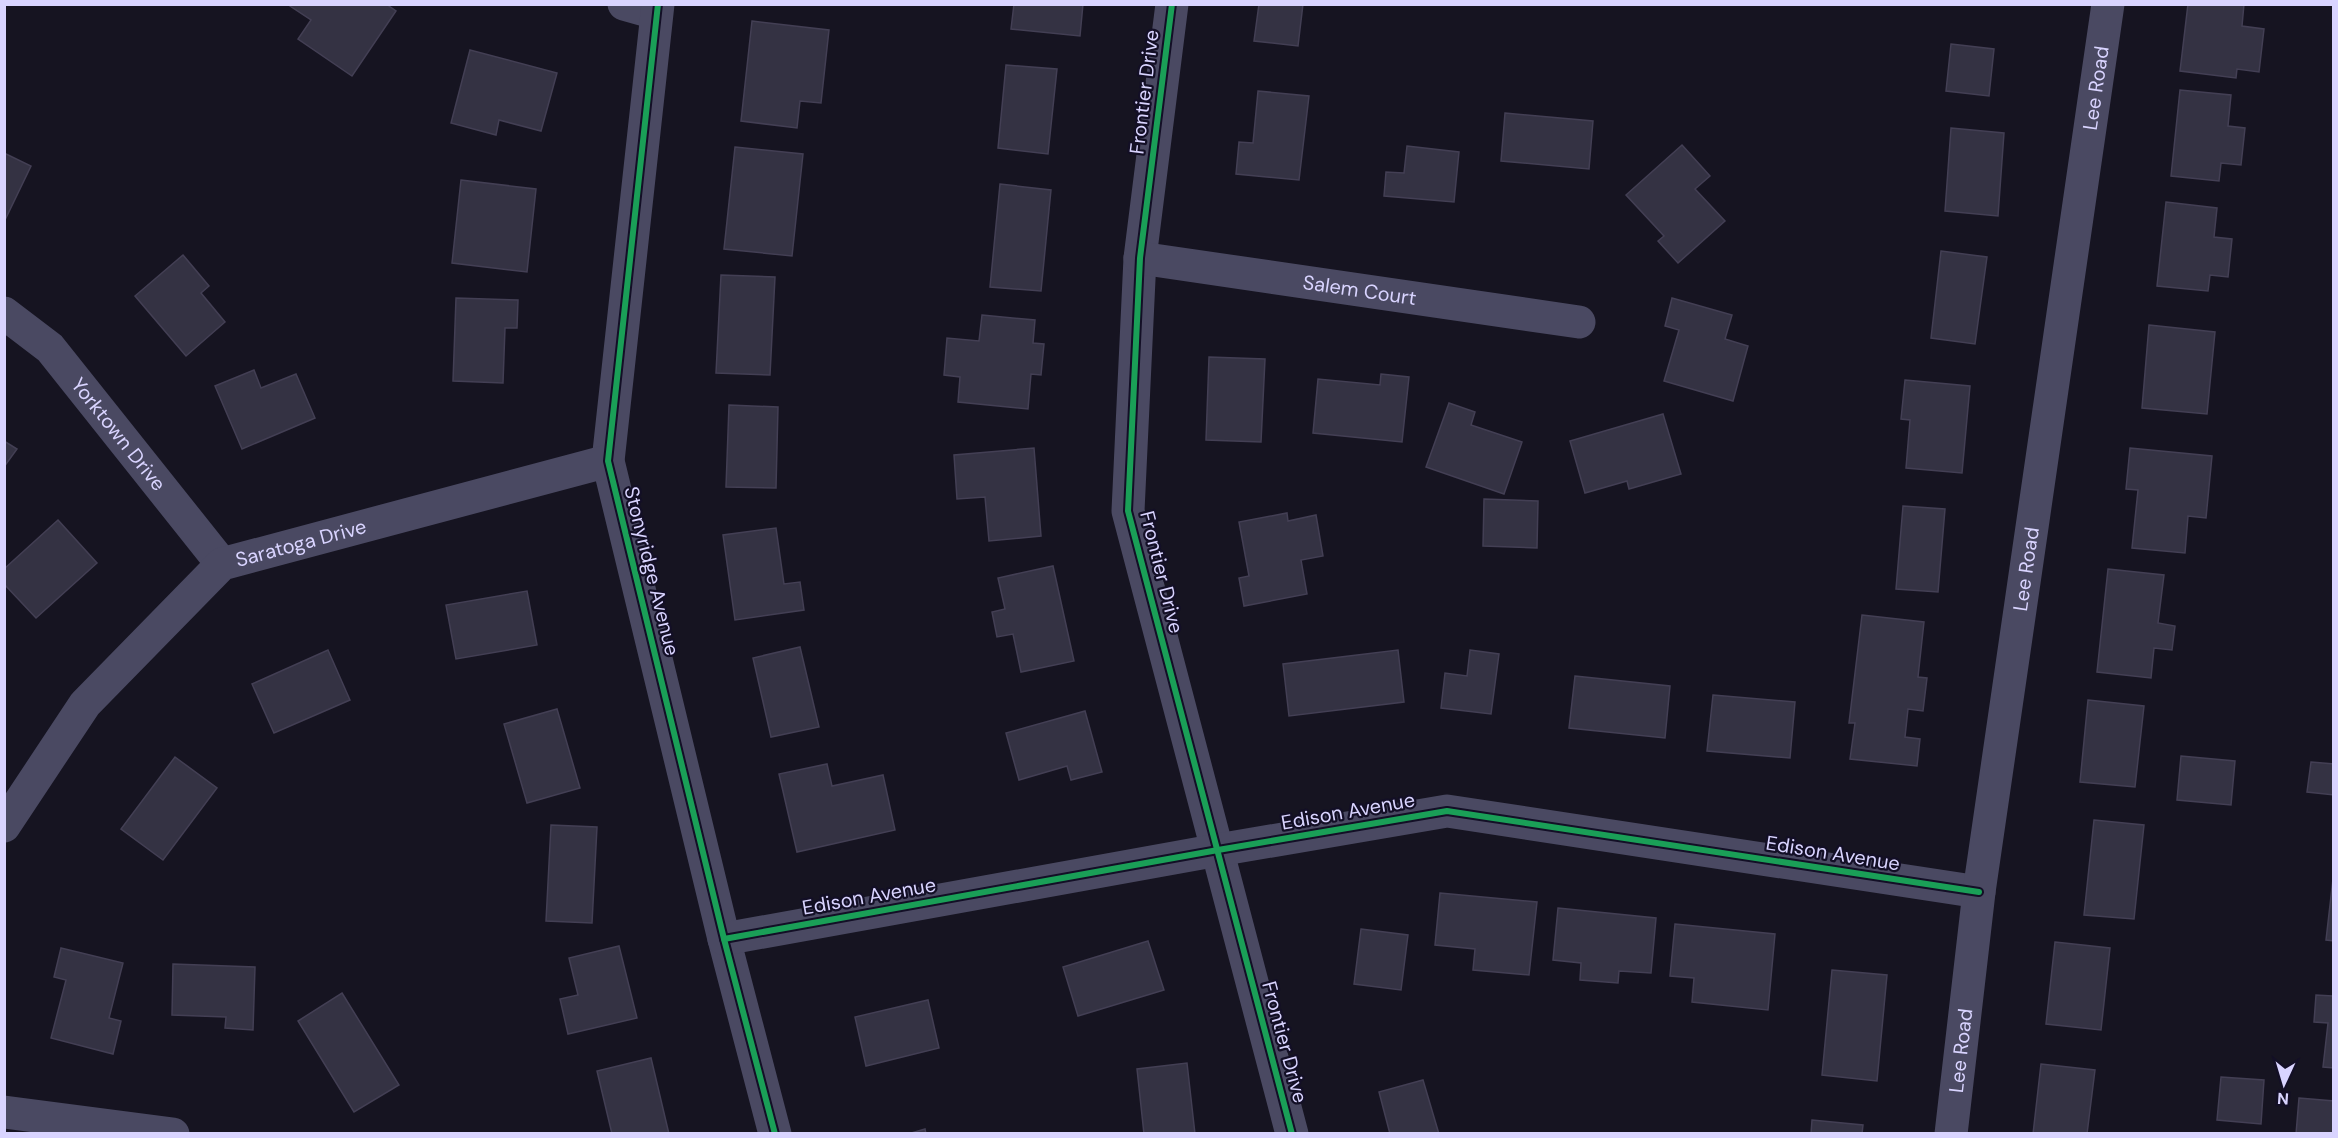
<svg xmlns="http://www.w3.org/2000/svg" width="2338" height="1138" viewBox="0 0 2338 1138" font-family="'DM Sans',sans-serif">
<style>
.building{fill:#343243;stroke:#433f54;stroke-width:1.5}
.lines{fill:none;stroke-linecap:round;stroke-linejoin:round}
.minor{stroke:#4a4962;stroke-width:33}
.cycleway-casing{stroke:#130f26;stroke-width:10}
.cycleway{stroke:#1a9f57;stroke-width:6}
.labels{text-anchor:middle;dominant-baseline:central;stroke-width:4.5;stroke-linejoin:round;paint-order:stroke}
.street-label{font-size:20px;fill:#d9d4ff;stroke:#130f26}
</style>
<rect width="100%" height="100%" fill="#161421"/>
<!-- building -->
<g class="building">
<polygon points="291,4 386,4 396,11 352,76 298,39 311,20 290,6"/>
<polygon points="1014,4 1083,4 1080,36 1011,29"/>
<polygon points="1259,4 1303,4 1298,46 1254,41"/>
<polygon points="2188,4 2244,4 2242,26 2264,29 2259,72 2237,69 2236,78 2180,71"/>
<polygon points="752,21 829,30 821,103 800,101 797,128 741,121"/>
<polygon points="1951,44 1994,49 1989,96 1946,91"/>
<polygon points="470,50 557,73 541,131 499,120 496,135 451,123"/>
<polygon points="1006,65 1057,69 1048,154 998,148"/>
<polygon points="2180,90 2231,95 2228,126 2245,128 2241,165 2221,163 2219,181 2171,176"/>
<polygon points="1258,91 1309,96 1299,180 1236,174 1239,142 1253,143"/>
<polygon points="1505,113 1593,121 1589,169 1501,161"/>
<polygon points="1951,128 2004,133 1998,216 1945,211"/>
<polygon points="1682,145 1710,176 1695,189 1725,221 1678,263 1658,241 1664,236 1626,195"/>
<polygon points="1407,146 1459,152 1454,202 1384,196 1386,172 1404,173"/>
<polygon points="735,147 803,154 792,256 724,249"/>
<polygon points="4,153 31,166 5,220 4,220"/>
<polygon points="461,180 536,189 527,272 452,263"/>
<polygon points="1000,184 1051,190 1041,291 990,287"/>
<polygon points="2166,202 2217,208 2214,237 2232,239 2228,277 2210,275 2208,291 2157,286"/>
<polygon points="1941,251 1987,257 1975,344 1931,338"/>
<polygon points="183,255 209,286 201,293 225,322 186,356 135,296"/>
<polygon points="721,275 775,277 770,375 716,373"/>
<polygon points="456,298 518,300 517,328 505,328 503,383 453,381"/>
<polygon points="1672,298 1732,315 1725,339 1748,346 1733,401 1664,381 1679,330 1665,326"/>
<polygon points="982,315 1035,320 1033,343 1044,344 1041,375 1031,374 1028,409 958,402 960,377 944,375 947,338 979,341"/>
<polygon points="2149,325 2215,332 2207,414 2142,408"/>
<polygon points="1209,357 1265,359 1261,442 1206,440"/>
<polygon points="254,370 261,388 296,374 315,418 242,449 215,386"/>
<polygon points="1381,374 1409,377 1402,442 1313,433 1318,379 1380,385"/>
<polygon points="1905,380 1970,386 1962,473 1906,468 1910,420 1901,419"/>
<polygon points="1449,403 1475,412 1471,425 1522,442 1504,494 1426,467"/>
<polygon points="729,405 778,407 776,488 726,487"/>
<polygon points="1663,414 1681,474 1629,489 1627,481 1585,493 1570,441"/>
<polygon points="4,441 17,449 4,467"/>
<polygon points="1034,448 1041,536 989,541 985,497 957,499 954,455"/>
<polygon points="2130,448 2212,456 2206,518 2188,516 2185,553 2132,548 2138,490 2126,489"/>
<polygon points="1484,499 1538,501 1537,548 1483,546"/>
<polygon points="1903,506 1945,509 1938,592 1896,589"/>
<polygon points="1287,513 1288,521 1316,515 1323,556 1301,560 1307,594 1244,606 1239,578 1249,576 1239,522"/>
<polygon points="58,520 97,563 36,618 4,584 4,569"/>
<polygon points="776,528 784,584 800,582 804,610 735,620 723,535"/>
<polygon points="1053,566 1074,661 1021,672 1013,634 997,637 992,612 1005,609 998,578"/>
<polygon points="2108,569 2164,575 2158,623 2175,626 2172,650 2154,648 2151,678 2097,672"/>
<polygon points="527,591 537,645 456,659 446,605"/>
<polygon points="1862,615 1924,622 1918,677 1927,678 1923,711 1908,709 1905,737 1920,739 1917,766 1850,759 1855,723 1849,723"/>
<polygon points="800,647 819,727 771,737 753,658"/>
<polygon points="328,650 350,700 274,733 252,684"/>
<polygon points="1398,650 1404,702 1289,716 1283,664"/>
<polygon points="1470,650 1499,654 1491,714 1441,708 1445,673 1467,676"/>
<polygon points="1575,676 1670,686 1665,738 1569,728"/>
<polygon points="1713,695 1795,702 1790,758 1707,751"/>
<polygon points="2088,700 2144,706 2135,787 2080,782"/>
<polygon points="557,709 580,788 527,803 504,724"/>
<polygon points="1085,711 1102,772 1071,780 1067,766 1019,780 1006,733"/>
<polygon points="2181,756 2235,761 2231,805 2177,800"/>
<polygon points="175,757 217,788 163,860 121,829"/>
<polygon points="2311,762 2334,764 2334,795 2307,792"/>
<polygon points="827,764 832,786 883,775 895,830 797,852 779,774"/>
<polygon points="2094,820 2144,825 2134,919 2084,915"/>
<polygon points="551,825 597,827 592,923 546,921"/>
<polygon points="2334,870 2334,941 2326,940"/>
<polygon points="1440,893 1537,902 1529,975 1473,970 1475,949 1435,945"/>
<polygon points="1558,908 1656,918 1651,973 1619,971 1618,983 1580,980 1581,963 1553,960"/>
<polygon points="1675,924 1775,934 1768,1010 1692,1002 1694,978 1670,976"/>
<polygon points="1361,929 1408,935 1401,990 1354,984"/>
<polygon points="1148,941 1164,990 1078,1016 1063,967"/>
<polygon points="2055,942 2110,948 2101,1030 2046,1024"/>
<polygon points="619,946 637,1018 568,1034 560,999 578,995 569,958"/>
<polygon points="61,948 123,963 109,1018 121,1021 113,1054 51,1038 66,980 54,977"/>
<polygon points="173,964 255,967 253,1030 225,1028 226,1017 172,1015"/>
<polygon points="1832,970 1887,975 1877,1081 1822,1075"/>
<polygon points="342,993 399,1085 354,1112 298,1021"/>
<polygon points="2334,993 2334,1068 2323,1067 2328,1023 2314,1022 2316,995 2333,996"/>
<polygon points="928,1000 939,1048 866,1066 855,1017"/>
<polygon points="651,1058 669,1134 612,1134 597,1071"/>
<polygon points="1187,1063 1195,1134 1144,1134 1137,1069"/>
<polygon points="2041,1064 2095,1070 2087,1134 2033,1134"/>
<polygon points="2221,1077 2264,1080 2261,1124 2217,1120"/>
<polygon points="1423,1080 1439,1134 1390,1134 1379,1092"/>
<polygon points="2299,1098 2334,1101 2334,1134 2296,1134"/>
<polygon points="1812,1120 1863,1125 1862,1134 1811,1134"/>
<polygon points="925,1129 926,1134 908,1134"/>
</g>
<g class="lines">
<!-- minor -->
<g class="minor">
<polyline points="624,4 656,13"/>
<polyline points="658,4 608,461 724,939 775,1134"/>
<polyline points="1172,4 1140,258 1128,511 1292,1134"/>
<path id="s1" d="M1140,258L1579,322"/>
<path id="s2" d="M4,313L50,348L222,564"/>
<path id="s3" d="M4,826L85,704L222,564L608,461"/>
<polyline points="724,939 1218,850 1447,811 1979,892"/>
<polyline points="4,1112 173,1134"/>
<path id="s4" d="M1951,1134L1979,892L2108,4"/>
</g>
<!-- cycleway casing -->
<g class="cycleway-casing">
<g id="cycleway">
<polyline points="658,4 608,461 724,939 775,1134"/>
<polyline points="1172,4 1140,258 1128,511 1292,1134"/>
<polyline points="724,939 1218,850 1447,811 1979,892"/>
</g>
</g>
<!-- cycleway -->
<use href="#cycleway" class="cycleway"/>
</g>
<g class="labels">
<!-- street labels -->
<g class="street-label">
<text stroke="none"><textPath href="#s4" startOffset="1056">Lee Road</textPath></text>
<text transform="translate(1144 92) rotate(-83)">Frontier Drive</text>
<text stroke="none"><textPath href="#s1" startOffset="222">Salem Court</textPath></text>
<text stroke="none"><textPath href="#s2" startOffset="168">Yorktown Drive</textPath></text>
<text stroke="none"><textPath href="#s3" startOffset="424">Saratoga Drive</textPath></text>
<text stroke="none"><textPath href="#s4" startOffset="570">Lee Road</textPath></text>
<text transform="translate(652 571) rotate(76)">Stonyridge Avenue</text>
<text transform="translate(1162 572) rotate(76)">Frontier Drive</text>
<text transform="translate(1348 811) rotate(-10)">Edison Avenue</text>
<text transform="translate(1833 853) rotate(9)">Edison Avenue</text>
<text transform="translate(869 896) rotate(-10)">Edison Avenue</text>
<text transform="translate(1285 1042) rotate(75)">Frontier Drive</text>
<text stroke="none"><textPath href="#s4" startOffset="84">Lee Road</textPath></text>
</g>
</g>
<!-- border -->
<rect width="2338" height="1138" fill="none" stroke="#d9d4ff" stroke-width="12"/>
<!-- north arrow -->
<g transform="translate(2284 1084) rotate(184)" stroke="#130f26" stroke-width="4.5" paint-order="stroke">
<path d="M0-4.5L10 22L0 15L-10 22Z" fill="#d9d4ff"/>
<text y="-9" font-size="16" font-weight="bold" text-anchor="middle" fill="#d9d4ff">N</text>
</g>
</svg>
